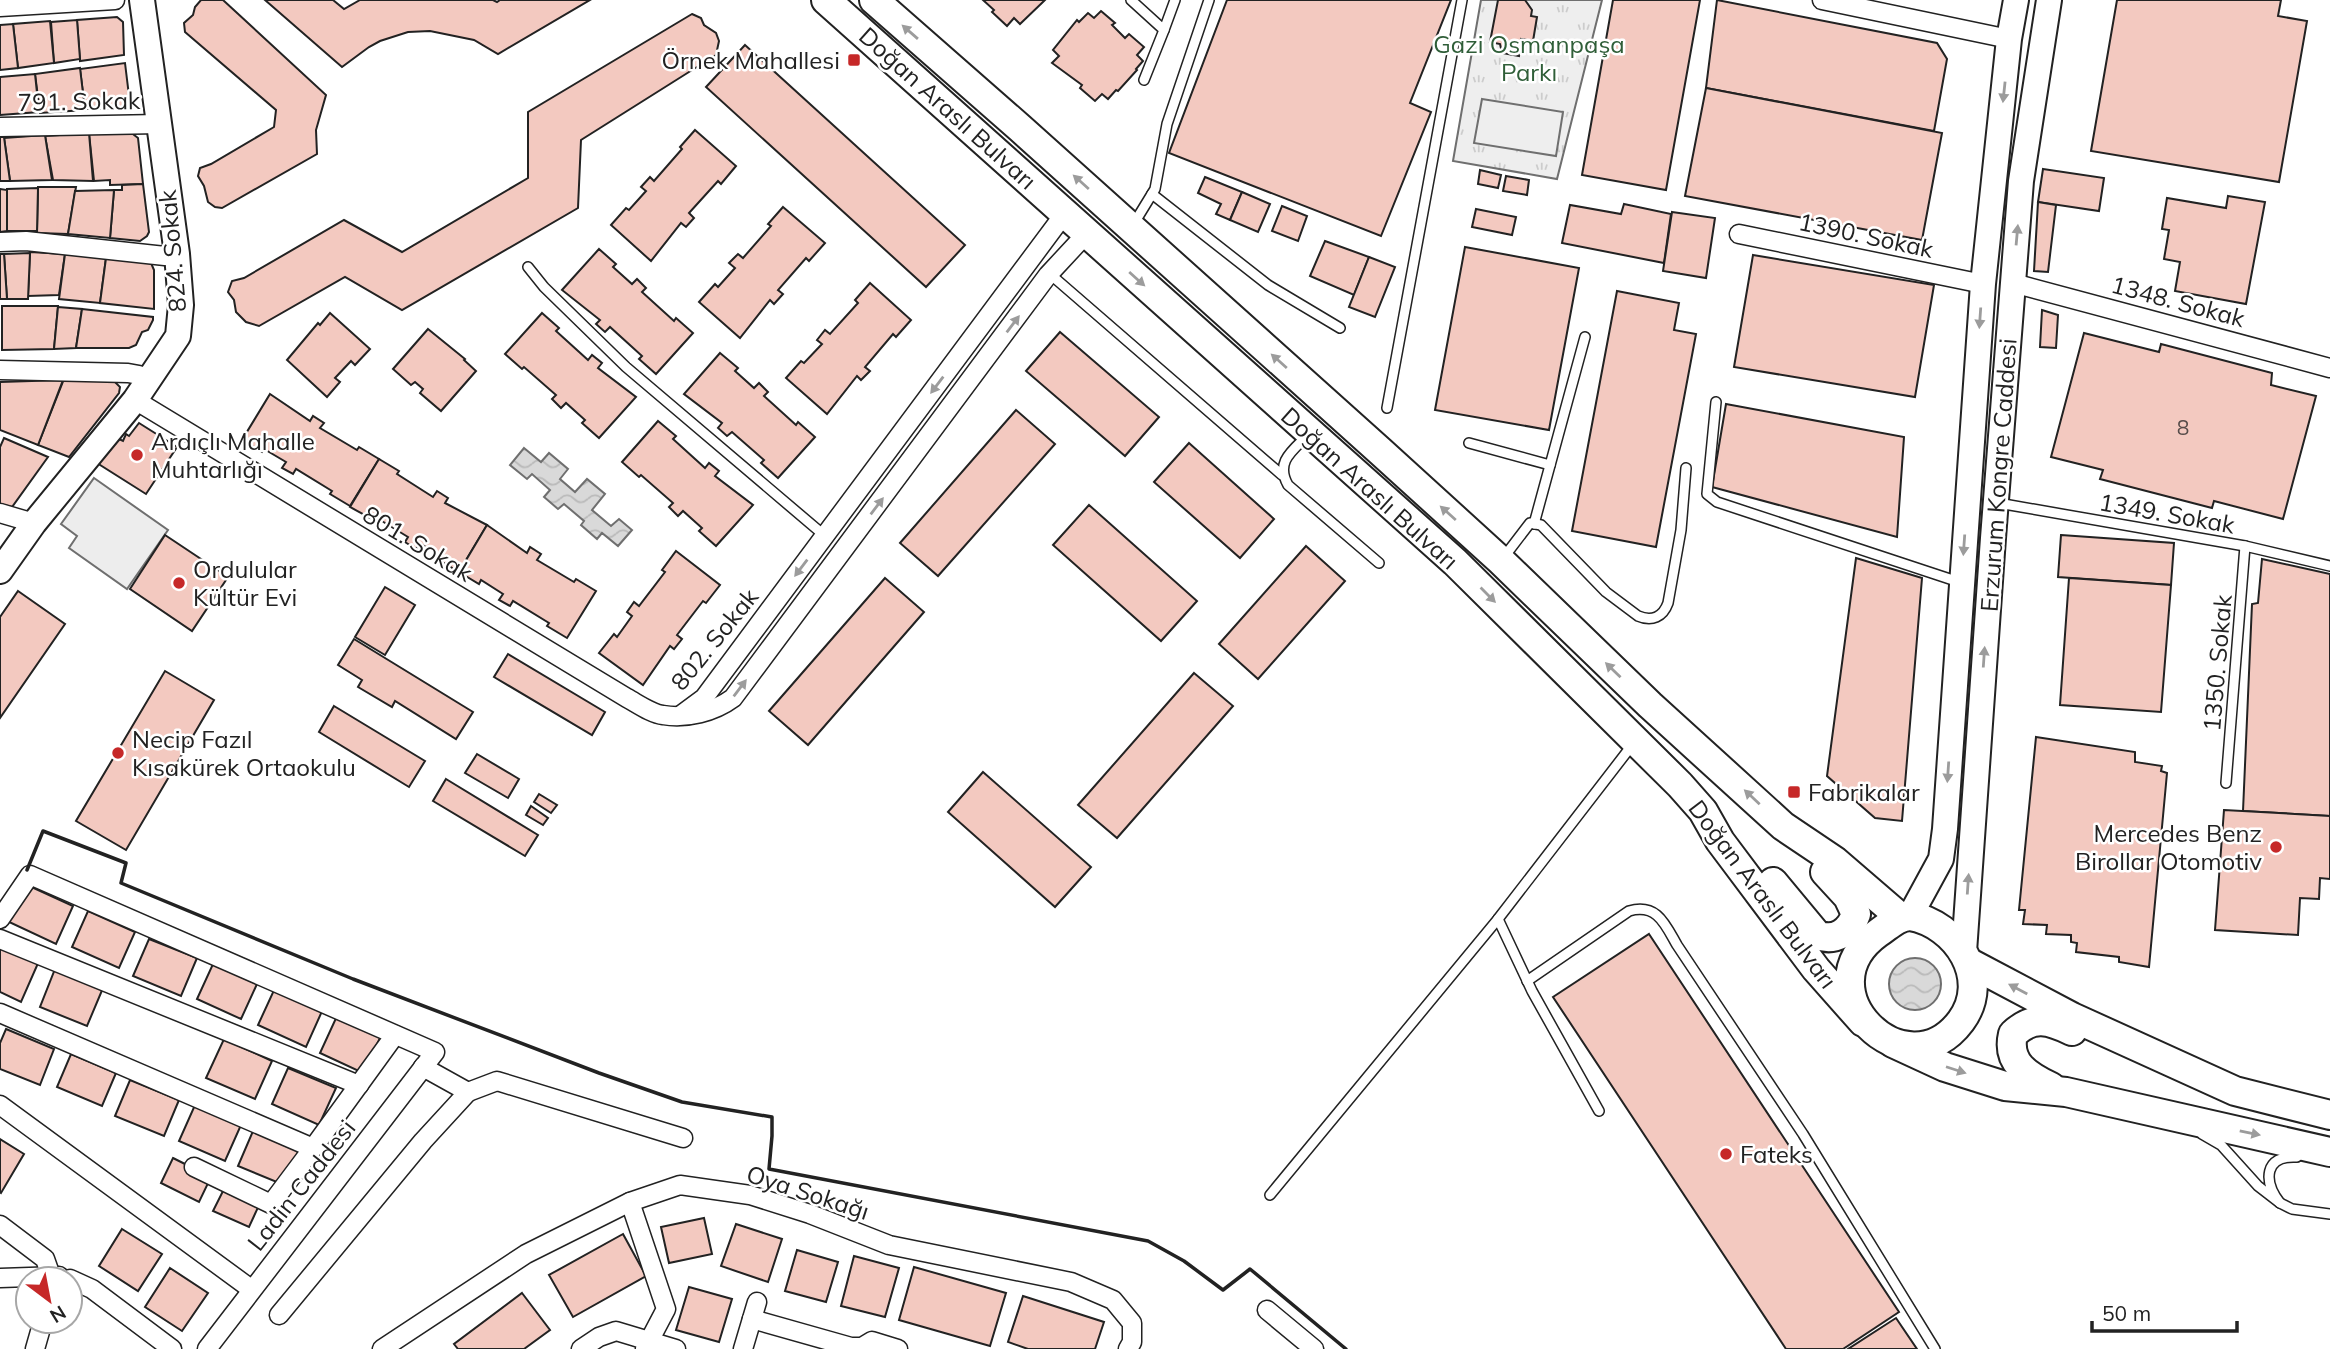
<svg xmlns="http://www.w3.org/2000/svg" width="2330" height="1349" viewBox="0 0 2330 1349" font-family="Mulish,sans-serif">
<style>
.grass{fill:url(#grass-tufts);stroke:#6f6f6f;stroke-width:2}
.pitch{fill:#eee;stroke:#6f6f6f;stroke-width:2}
.parking{fill:#ededed;stroke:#6f6f6f;stroke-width:2}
.water{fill:url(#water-waves);stroke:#6f6f6f;stroke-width:2}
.building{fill:#f3c9c0;stroke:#222;stroke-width:2}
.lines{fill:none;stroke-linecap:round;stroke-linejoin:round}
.lane-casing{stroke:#222;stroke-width:12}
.street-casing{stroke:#222;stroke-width:21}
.secondary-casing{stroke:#222;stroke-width:28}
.primary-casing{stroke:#222;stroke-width:32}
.lane{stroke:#fff;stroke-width:9}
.street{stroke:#fff;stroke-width:18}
.secondary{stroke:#fff;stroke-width:24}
.primary{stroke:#fff;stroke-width:28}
.wall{stroke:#222;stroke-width:3.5}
.oneway{fill:#9c9c9c}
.poi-dot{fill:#c62828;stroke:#fff;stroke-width:2.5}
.labels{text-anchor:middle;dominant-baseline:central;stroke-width:5;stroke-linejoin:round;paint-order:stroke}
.number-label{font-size:21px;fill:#564c4a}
.park-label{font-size:24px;fill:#2f5e38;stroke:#fff}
.poi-label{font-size:24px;fill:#222;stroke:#fff;text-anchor:start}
.street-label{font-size:24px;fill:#222;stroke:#fff}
</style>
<defs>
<pattern id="grass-tufts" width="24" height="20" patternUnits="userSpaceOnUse" patternTransform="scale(1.75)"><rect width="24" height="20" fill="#eee"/><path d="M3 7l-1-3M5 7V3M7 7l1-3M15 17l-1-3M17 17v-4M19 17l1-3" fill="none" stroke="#ccc"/></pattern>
<pattern id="water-waves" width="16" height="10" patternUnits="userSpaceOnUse" patternTransform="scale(1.75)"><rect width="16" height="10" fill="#d9d9d9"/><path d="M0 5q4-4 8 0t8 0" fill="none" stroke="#bababa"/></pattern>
</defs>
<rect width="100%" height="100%" fill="#fff"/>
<!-- grass -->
<polygon class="grass" points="1481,0 1602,0 1557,179 1453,161"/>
<!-- pitch -->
<polygon class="pitch" points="1482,99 1563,112 1556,156 1474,143"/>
<!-- parking -->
<polygon class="parking" points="94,478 168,530 127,589 69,548 77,536 61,524"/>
<!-- water -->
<g class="water">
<polygon points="524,448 541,462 549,453 568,469 560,479 575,492 587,479 605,494 592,510 611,526 619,519 632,530 618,546 602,533 597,539 581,525 584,521 564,504 558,509 544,497 550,490 532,474 527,479 510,465"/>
<circle cx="1915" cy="984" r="26"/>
</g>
<!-- building -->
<g class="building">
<polygon points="201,0 223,0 326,95 316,130 317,154 222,208 215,207 208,202 204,186 198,176 200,168 211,164 274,127 276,110 185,32 184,23 193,15 195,7"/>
<polygon points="265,0 333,0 344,9 360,0 493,0 497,2 500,0 590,0 498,54 474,40 430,31 408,32 380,41 369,47 342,67"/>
<polygon points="983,0 1045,0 1020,24 1014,18 1007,26 992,12 994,10"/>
<polygon points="1227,0 1451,0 1410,103 1431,112 1381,236 1169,153"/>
<polygon points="1498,0 1525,0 1532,10 1531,16 1537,17 1533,41 1521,39 1519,56 1502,53 1500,44 1490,42"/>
<polygon points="1613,0 1700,0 1666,190 1582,175"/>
<polygon points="1717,0 1937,43 1947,59 1934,131 1706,88"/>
<polygon points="2117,0 2281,0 2278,16 2307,21 2279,182 2091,151"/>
<polygon points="1101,11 1115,23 1112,25 1125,38 1129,34 1144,47 1137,55 1143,61 1136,69 1137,70 1118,91 1116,90 1108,99 1102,94 1095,101 1080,88 1082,85 1052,63 1059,56 1053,50 1077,20 1079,22 1088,13 1094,18"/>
<polygon points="692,14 701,18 704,25 716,33 719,41 716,55 581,140 578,208 402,310 345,277 259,326 246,322 236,312 234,300 228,292 232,281 244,278 344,220 402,252 528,178 528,112"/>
<polygon points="117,17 123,22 124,55 80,61 77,20"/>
<polygon points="77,20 80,59 54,63 51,22"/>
<polygon points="50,21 54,63 18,68 13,24"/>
<polygon points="13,24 18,68 0,70 0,25"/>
<polygon points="745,45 965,245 926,287 706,87"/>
<polygon points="125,63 130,104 123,109 85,109 80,69"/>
<polygon points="80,68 85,110 40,113 35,74"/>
<polygon points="35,74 39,112 0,115 0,77"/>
<polygon points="1706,88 1942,133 1922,240 1685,196"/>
<polygon points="695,130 736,166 721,184 718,181 689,213 694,218 686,227 681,223 651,261 611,225 626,208 629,210 646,191 641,187 650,177 654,181 682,149 680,147"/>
<polygon points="129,131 138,138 143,184 110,185 110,180 94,181 89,133"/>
<polygon points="89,133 93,181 53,180 45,136"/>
<polygon points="45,135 52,180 10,181 4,138"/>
<polygon points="0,137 4,137 10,181 0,181"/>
<polygon points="2043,169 2104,178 2099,211 2038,202"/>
<polygon points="1480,170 1501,175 1498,188 1478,184"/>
<polygon points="1506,176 1529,180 1527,195 1503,191"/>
<polygon points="1205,177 1242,192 1230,220 1216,214 1221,204 1198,193"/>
<polygon points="143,184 149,232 147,236 140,241 110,238 114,190 122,190 122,185"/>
<polygon points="38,187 76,187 68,234 37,233"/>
<polygon points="38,188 37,231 7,231 7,189"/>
<polygon points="0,189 7,190 7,231 0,232"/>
<polygon points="114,190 110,238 68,234 75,191"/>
<polygon points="1242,192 1270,204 1258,232 1230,220"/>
<polygon points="2228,196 2265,202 2246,304 2175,291 2180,262 2164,259 2169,230 2162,229 2167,198 2226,208"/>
<polygon points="2038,202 2056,205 2048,272 2034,271"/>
<polygon points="1624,204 1671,214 1664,263 1562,243 1570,205 1621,214"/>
<polygon points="1282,206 1307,216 1298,241 1272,231"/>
<polygon points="783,207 825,243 809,261 806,258 778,290 783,294 774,304 770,300 740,338 699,302 715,284 718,287 735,268 729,263 738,254 743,258 771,226 768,224"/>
<polygon points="1476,209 1516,217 1512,235 1472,227"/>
<polygon points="1672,212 1715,218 1706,278 1663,271"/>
<polygon points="1325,241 1369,257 1354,295 1310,276"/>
<polygon points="1465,247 1579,268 1549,430 1435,410"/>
<polygon points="599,249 616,264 613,267 632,284 637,279 646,288 642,292 674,321 676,318 693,333 656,374 639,359 642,356 610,327 605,332 596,324 600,320 562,290"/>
<polygon points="30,252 65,254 59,295 28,296"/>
<polygon points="30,253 28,299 7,299 4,254"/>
<polygon points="0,254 4,254 7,299 0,299"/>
<polygon points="65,254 106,258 100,303 59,299"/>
<polygon points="1753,255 1934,285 1915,397 1734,367"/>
<polygon points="1369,257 1395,267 1375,317 1349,307"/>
<polygon points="106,258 151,263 154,270 154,309 100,303"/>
<polygon points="870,283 911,320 896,337 893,334 865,367 870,371 861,380 857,376 827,414 786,378 801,361 804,363 822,344 817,340 825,330 830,334 858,303 855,300"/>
<polygon points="1617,291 1679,303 1674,330 1696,334 1656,547 1572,531"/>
<polygon points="2,306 58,306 54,349 2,350"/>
<polygon points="58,307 82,309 76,348 54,349"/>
<polygon points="82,309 153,317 153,320 148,330 142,332 136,345 129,348 76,348"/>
<polygon points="2042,310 2058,315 2056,348 2040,347"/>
<polygon points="330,313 370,349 355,365 351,361 335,378 340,382 327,397 287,360 318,323 320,325"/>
<polygon points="542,313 559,328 556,331 588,360 592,355 602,363 598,368 636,397 599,438 582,423 585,420 566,403 561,408 552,399 556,395 524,367 522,369 505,354"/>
<polygon points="428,329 465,359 464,360 476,371 441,411 420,393 423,389 415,382 411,385 393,369"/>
<polygon points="1060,332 1159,417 1125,456 1026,371"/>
<polygon points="2084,333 2159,352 2161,344 2272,373 2271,385 2316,396 2283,519 2214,501 2212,508 2100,479 2103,470 2051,457"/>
<polygon points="720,353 738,368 735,371 754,388 759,383 768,392 764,396 796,425 798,422 815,437 778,478 761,463 764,460 732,432 727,436 718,428 722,423 684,394"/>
<polygon points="64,379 114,381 120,387 119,393 69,457 38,445"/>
<polygon points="63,380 38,445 0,430 0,382"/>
<polygon points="270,394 310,421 313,416 324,423 320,428 357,450 359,447 379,459 350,506 330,494 332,491 296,469 293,474 282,468 286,462 264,449 262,452 242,440"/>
<polygon points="1726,404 1904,437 1897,537 1712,487"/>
<polygon points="1016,410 1055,444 938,576 900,543"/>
<polygon points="658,421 676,436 673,439 705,468 709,463 719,471 715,476 753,505 716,546 699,531 702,528 683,511 678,516 669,507 673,503 641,475 639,477 622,462"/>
<polygon points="139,423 177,447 146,494 97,463 113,441 116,443 119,439 123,441 126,434 129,436"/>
<polygon points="4,438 48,457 12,507 0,504 0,447"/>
<polygon points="1189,443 1274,519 1240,558 1154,482"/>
<polygon points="379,459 399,471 397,474 433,497 437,491 448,498 445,503 487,525 459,572 439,560 441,556 419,543 416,549 405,542 408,537 372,515 370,518 350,507"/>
<polygon points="1089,505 1197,601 1161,641 1053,545"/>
<polygon points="487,525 527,553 530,547 541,554 537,560 574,582 576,579 596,591 567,638 547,626 549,623 513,601 510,606 499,600 503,594 481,580 479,584 459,572"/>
<polygon points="165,535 228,577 192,631 130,589"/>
<polygon points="2061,535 2174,543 2171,585 2058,577"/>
<polygon points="1306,546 1345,581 1258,679 1219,644"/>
<polygon points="676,551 720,585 706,603 703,601 677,635 682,639 674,649 670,646 643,685 599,653 614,634 617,637 632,616 627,612 634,602 639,606 665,572 662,570"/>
<polygon points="1856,558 1922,578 1902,821 1875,818 1827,776"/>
<polygon points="2262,559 2330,574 2330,816 2243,811 2252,604 2258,603"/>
<polygon points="885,578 924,612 808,745 769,711"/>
<polygon points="2069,578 2171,585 2161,712 2060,705"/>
<polygon points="385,587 415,605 385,655 355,637"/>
<polygon points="18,591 65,624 0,718 0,617"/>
<polygon points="354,639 473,712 456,739 395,701 392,707 358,687 362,680 338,665"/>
<polygon points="508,654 605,712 592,735 494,677"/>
<polygon points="165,671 214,700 126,850 76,821"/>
<polygon points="1194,673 1233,706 1117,838 1078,805"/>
<polygon points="334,706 425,761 409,787 319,732"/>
<polygon points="2036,737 2135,752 2135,762 2162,766 2161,771 2167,773 2149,967 2119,962 2119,957 2076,952 2077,943 2071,942 2071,935 2046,934 2047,925 2023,924 2025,910 2019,910"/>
<polygon points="477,754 519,779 508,798 465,773"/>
<polygon points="983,772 1091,867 1055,907 948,812"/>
<polygon points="446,779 538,835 525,856 433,801"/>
<polygon points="539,794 557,805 551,813 534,802"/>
<polygon points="531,806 548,818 543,825 526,815"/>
<polygon points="2224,810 2330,816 2330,879 2320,878 2319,899 2300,898 2298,935 2215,930"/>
<polygon points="25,884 73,906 56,944 7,921"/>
<polygon points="88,911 135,932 119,968 72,947"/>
<polygon points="1649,934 1899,1312 1843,1349 1786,1349 1553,997"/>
<polygon points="149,939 197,958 181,996 133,976"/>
<polygon points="0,944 39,961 21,1002 0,992"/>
<polygon points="213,964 257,984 241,1019 197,999"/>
<polygon points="55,969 103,988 87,1026 40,1007"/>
<polygon points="275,988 323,1009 306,1047 258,1025"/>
<polygon points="337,1016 381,1036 363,1073 320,1053"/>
<polygon points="6,1029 54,1049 40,1085 0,1069 0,1043"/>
<polygon points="224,1039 272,1061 255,1099 206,1078"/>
<polygon points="71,1054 116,1073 102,1106 57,1087"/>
<polygon points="288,1068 336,1088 319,1125 272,1104"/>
<polygon points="130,1080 179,1100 164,1136 115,1116"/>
<polygon points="195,1105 241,1125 225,1161 179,1141"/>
<polygon points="253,1131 299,1150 284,1185 238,1166"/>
<polygon points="0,1139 24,1154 1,1193 0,1192"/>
<polygon points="173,1158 211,1177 199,1202 161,1183"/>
<polygon points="225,1187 260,1203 249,1227 213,1211"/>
<polygon points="704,1218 712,1254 669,1263 661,1227"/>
<polygon points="736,1224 782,1239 768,1282 721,1266"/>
<polygon points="122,1229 162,1254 138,1291 99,1266"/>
<polygon points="623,1234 646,1276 573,1317 549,1275"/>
<polygon points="797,1250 838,1262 826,1302 785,1291"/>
<polygon points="854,1256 899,1268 885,1317 841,1306"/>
<polygon points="914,1267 1006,1293 990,1346 899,1320"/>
<polygon points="170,1268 208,1293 182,1331 145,1307"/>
<polygon points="689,1287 732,1299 719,1342 676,1330"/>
<polygon points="522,1293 550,1330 524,1349 458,1349 454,1344"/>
<polygon points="1023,1296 1104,1322 1095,1349 1028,1349 1008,1342"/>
<polygon points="1896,1318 1917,1349 1848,1349"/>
</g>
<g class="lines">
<!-- lane casing -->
<g class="lane-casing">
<g id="lane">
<polyline points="1131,0 1164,30 1144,80"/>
<polyline points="1164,30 1175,0"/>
<polyline points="1152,194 1268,285 1340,328"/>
<polyline points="1133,225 1155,189 1167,124 1209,0"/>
<polyline points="528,267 544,287 626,367 825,536"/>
<polyline points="1050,274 1282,475"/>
<polyline points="1716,402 1707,494 1717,502 1959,582"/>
<polyline points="1387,408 1462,0"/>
<path d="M1308,435C1292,451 1275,462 1288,485L1379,563"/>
<polyline points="1469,443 1550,465"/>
<polyline points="1998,503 2245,546 2330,566"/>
<polyline points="1534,524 1585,337"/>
<path d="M1504,557L1530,523L1541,525L1606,592L1638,616C1652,622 1663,617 1668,603L1681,530L1686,468"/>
<polyline points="2226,783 2245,546"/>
<polyline points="1498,919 1532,991 1599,1111"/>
<path d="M1527,981L1629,911C1657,903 1665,924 1677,945L1803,1134L1935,1349"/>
<path d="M2202,1134L2221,1145L2258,1186L2280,1203C2263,1181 2264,1155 2297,1157"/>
<polyline points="1270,1195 1498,919 1633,744"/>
<polyline points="2280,1203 2292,1209 2330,1214"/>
</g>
</g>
<!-- street casing -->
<g class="street-casing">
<g id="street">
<polyline points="1822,0 2009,39"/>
<polyline points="0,7 115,0"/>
<polyline points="0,127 159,124"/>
<polyline points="1739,234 1983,284"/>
<polyline points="0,242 26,241 165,256 177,254"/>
<polyline points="2013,283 2330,368"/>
<polyline points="0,370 128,373 139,375 147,380"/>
<path d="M135,400L627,698C638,704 652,714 663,715C687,719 714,712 733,698L1048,275L1087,233"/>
<polyline points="0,513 34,523"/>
<polyline points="681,715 704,698 1065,213"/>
<polyline points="0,919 30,875 435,1052 207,1349"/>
<polyline points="0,939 359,1085"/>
<polyline points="0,1013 313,1148 271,1204 194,1167"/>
<polyline points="423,1067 468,1092 497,1081 683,1138"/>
<polyline points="0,1105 251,1289"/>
<polyline points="313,1148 395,1035"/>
<polyline points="630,1202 666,1309 645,1349"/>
<polyline points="0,1225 45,1259 51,1276"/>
<polyline points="0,1278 59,1276"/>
<polyline points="70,1279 92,1289 172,1349"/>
<polyline points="1267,1310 1314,1349"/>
<polyline points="279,1315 423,1141 468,1092"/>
<polyline points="752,1319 851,1347 862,1347 872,1341 898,1349"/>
<polyline points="35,1349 43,1321"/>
<polyline points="382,1349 526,1254 630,1202 680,1185 750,1195 810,1214 889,1245 1071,1282 1113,1300 1132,1323 1132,1342 1128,1349"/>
<polyline points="581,1349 599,1337 616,1331 676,1349"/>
<polyline points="743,1349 757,1302"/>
</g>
</g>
<!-- secondary casing -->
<g class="secondary-casing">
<g id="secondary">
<polyline points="0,571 34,523 135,400 178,336 181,305 177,254 142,0"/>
<polyline points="1910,916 1941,859 1945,829 1983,284 2009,39 2016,0"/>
<polyline points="1964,952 1993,538 2021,181 2049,0"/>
</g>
</g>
<!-- primary casing -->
<g class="primary-casing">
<g id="primary">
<polyline points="826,0 1455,562 1680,785 1703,811 1720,841 1816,969 1863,1022"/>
<polyline points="874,0 1020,128 1380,451 1501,561 1650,705 1783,826 1835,861 1900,917"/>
<path d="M1773,882L1817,935C1835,942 1850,932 1856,914L1848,897L1825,872"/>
<path d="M1910,916C1957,924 1992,979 1961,1021C1906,1095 1799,990 1878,933C1889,926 1896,917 1910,916Z"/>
<polyline points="1970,963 2072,1017 2235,1091 2330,1115"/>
<polyline points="1893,1043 1945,1067 2005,1086 2066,1092 2330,1152"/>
<path d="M2051,1087C2028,1076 2006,1063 2013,1034C2033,1015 2049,1020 2072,1031"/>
</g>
</g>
<!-- lane -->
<use href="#lane" class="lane"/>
<!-- street -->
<use href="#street" class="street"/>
<!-- secondary -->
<use href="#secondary" class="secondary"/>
<!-- primary -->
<use href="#primary" class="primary"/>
<!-- wall -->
<polyline class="wall" points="27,870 43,831 126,863 121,883 353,979 599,1073 682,1102 772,1117 772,1136 769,1169 1148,1241 1184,1261 1223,1290 1250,1269 1346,1349"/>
</g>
<!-- one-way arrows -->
<defs><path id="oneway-solid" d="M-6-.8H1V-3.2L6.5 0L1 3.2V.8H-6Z" transform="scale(1.75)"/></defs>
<g class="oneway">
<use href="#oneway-solid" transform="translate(910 32) rotate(-139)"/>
<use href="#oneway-solid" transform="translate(2004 92) rotate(96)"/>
<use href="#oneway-solid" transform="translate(1081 182) rotate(-138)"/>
<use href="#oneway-solid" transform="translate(2017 235) rotate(-85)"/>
<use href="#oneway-solid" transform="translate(1137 279) rotate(42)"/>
<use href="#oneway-solid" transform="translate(1980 318) rotate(94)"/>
<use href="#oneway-solid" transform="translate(1013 324) rotate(-53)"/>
<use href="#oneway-solid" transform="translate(1279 361) rotate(-138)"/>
<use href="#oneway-solid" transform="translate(937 385) rotate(127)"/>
<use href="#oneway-solid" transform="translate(877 506) rotate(-53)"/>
<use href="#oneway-solid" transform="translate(1448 513) rotate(-138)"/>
<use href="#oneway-solid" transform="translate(1964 545) rotate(94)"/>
<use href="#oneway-solid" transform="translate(801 568) rotate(127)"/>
<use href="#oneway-solid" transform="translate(1488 595) rotate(45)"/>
<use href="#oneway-solid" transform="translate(1984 657) rotate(-86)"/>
<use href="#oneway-solid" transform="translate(1613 670) rotate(-136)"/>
<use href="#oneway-solid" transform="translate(740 688) rotate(-53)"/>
<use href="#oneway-solid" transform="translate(1948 772) rotate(94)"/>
<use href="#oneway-solid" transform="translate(1752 797) rotate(-137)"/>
<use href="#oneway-solid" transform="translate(1968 884) rotate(-86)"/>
<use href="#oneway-solid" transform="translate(2018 989) rotate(-152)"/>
<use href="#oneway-solid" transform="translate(1956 1070) rotate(18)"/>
<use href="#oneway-solid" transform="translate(2250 1133) rotate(12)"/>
</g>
<!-- markers -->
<g class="poi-dot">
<rect x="847" y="53" width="14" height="14" rx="3.5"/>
<circle cx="137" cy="455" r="7"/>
<circle cx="179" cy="583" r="7"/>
<circle cx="118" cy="753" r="7"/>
<rect x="1787" y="785" width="14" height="14" rx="3.5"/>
<circle cx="2276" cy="847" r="7"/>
<circle cx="1726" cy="1154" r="7"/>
</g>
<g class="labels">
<!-- number labels -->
<g class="number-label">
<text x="2183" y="427">8</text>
</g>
<!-- park labels -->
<g class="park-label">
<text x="1529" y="44">Gazi Osmanpaşa<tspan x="1529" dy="28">Parkı</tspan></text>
</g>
<!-- poi labels -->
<g class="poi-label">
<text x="840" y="60" text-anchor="end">Örnek Mahallesi</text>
<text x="151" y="441">Ardıçlı Mahalle<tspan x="151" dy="28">Muhtarlığı</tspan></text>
<text x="193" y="569">Ordulular<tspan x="193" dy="28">Kültür Evi</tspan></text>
<text x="132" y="739">Necip Fazıl<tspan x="132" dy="28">Kısakürek Ortaokulu</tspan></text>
<text x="1808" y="792">Fabrikalar</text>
<text x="2262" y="833" text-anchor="end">Mercedes Benz<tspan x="2262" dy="28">Birollar Otomotiv</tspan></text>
<text x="1740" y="1154">Fateks</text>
</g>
<!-- street labels -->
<g class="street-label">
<text transform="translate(79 101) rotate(-1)">791. Sokak</text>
<text transform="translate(948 108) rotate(42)">Doğan Araslı Bulvarı</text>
<text transform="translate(1866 235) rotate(12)">1390. Sokak</text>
<text transform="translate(172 251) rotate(-95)">824. Sokak</text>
<text transform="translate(2178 301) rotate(15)">1348. Sokak</text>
<text transform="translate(1998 475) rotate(-86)">Erzurum Kongre Caddesi</text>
<text transform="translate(1370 488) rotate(42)">Doğan Araslı Bulvarı</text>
<text transform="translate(2167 513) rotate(10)">1349. Sokak</text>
<text transform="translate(418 543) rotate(31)">801. Sokak</text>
<text transform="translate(714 639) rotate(-51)">802. Sokak</text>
<text transform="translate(2217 663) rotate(-85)">1350. Sokak</text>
<text transform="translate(1763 894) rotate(53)">Doğan Araslı Bulvarı</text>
<text transform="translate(301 1185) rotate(-52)">Ladin Caddesi</text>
<text transform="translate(808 1192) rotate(18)">Oya Sokağı</text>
</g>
</g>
<!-- north arrow -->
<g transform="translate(49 1300) rotate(148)"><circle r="33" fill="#ffffff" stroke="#a7a7a7" stroke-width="2"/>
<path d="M0-5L12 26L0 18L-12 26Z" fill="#c62828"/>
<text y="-10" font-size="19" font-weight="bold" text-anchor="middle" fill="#222222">N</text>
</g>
<!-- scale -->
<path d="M2092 1321v10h145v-10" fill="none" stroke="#222222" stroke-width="3.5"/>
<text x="2102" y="1321" font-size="21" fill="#222222" stroke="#ffffff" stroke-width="5" paint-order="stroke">50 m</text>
</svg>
